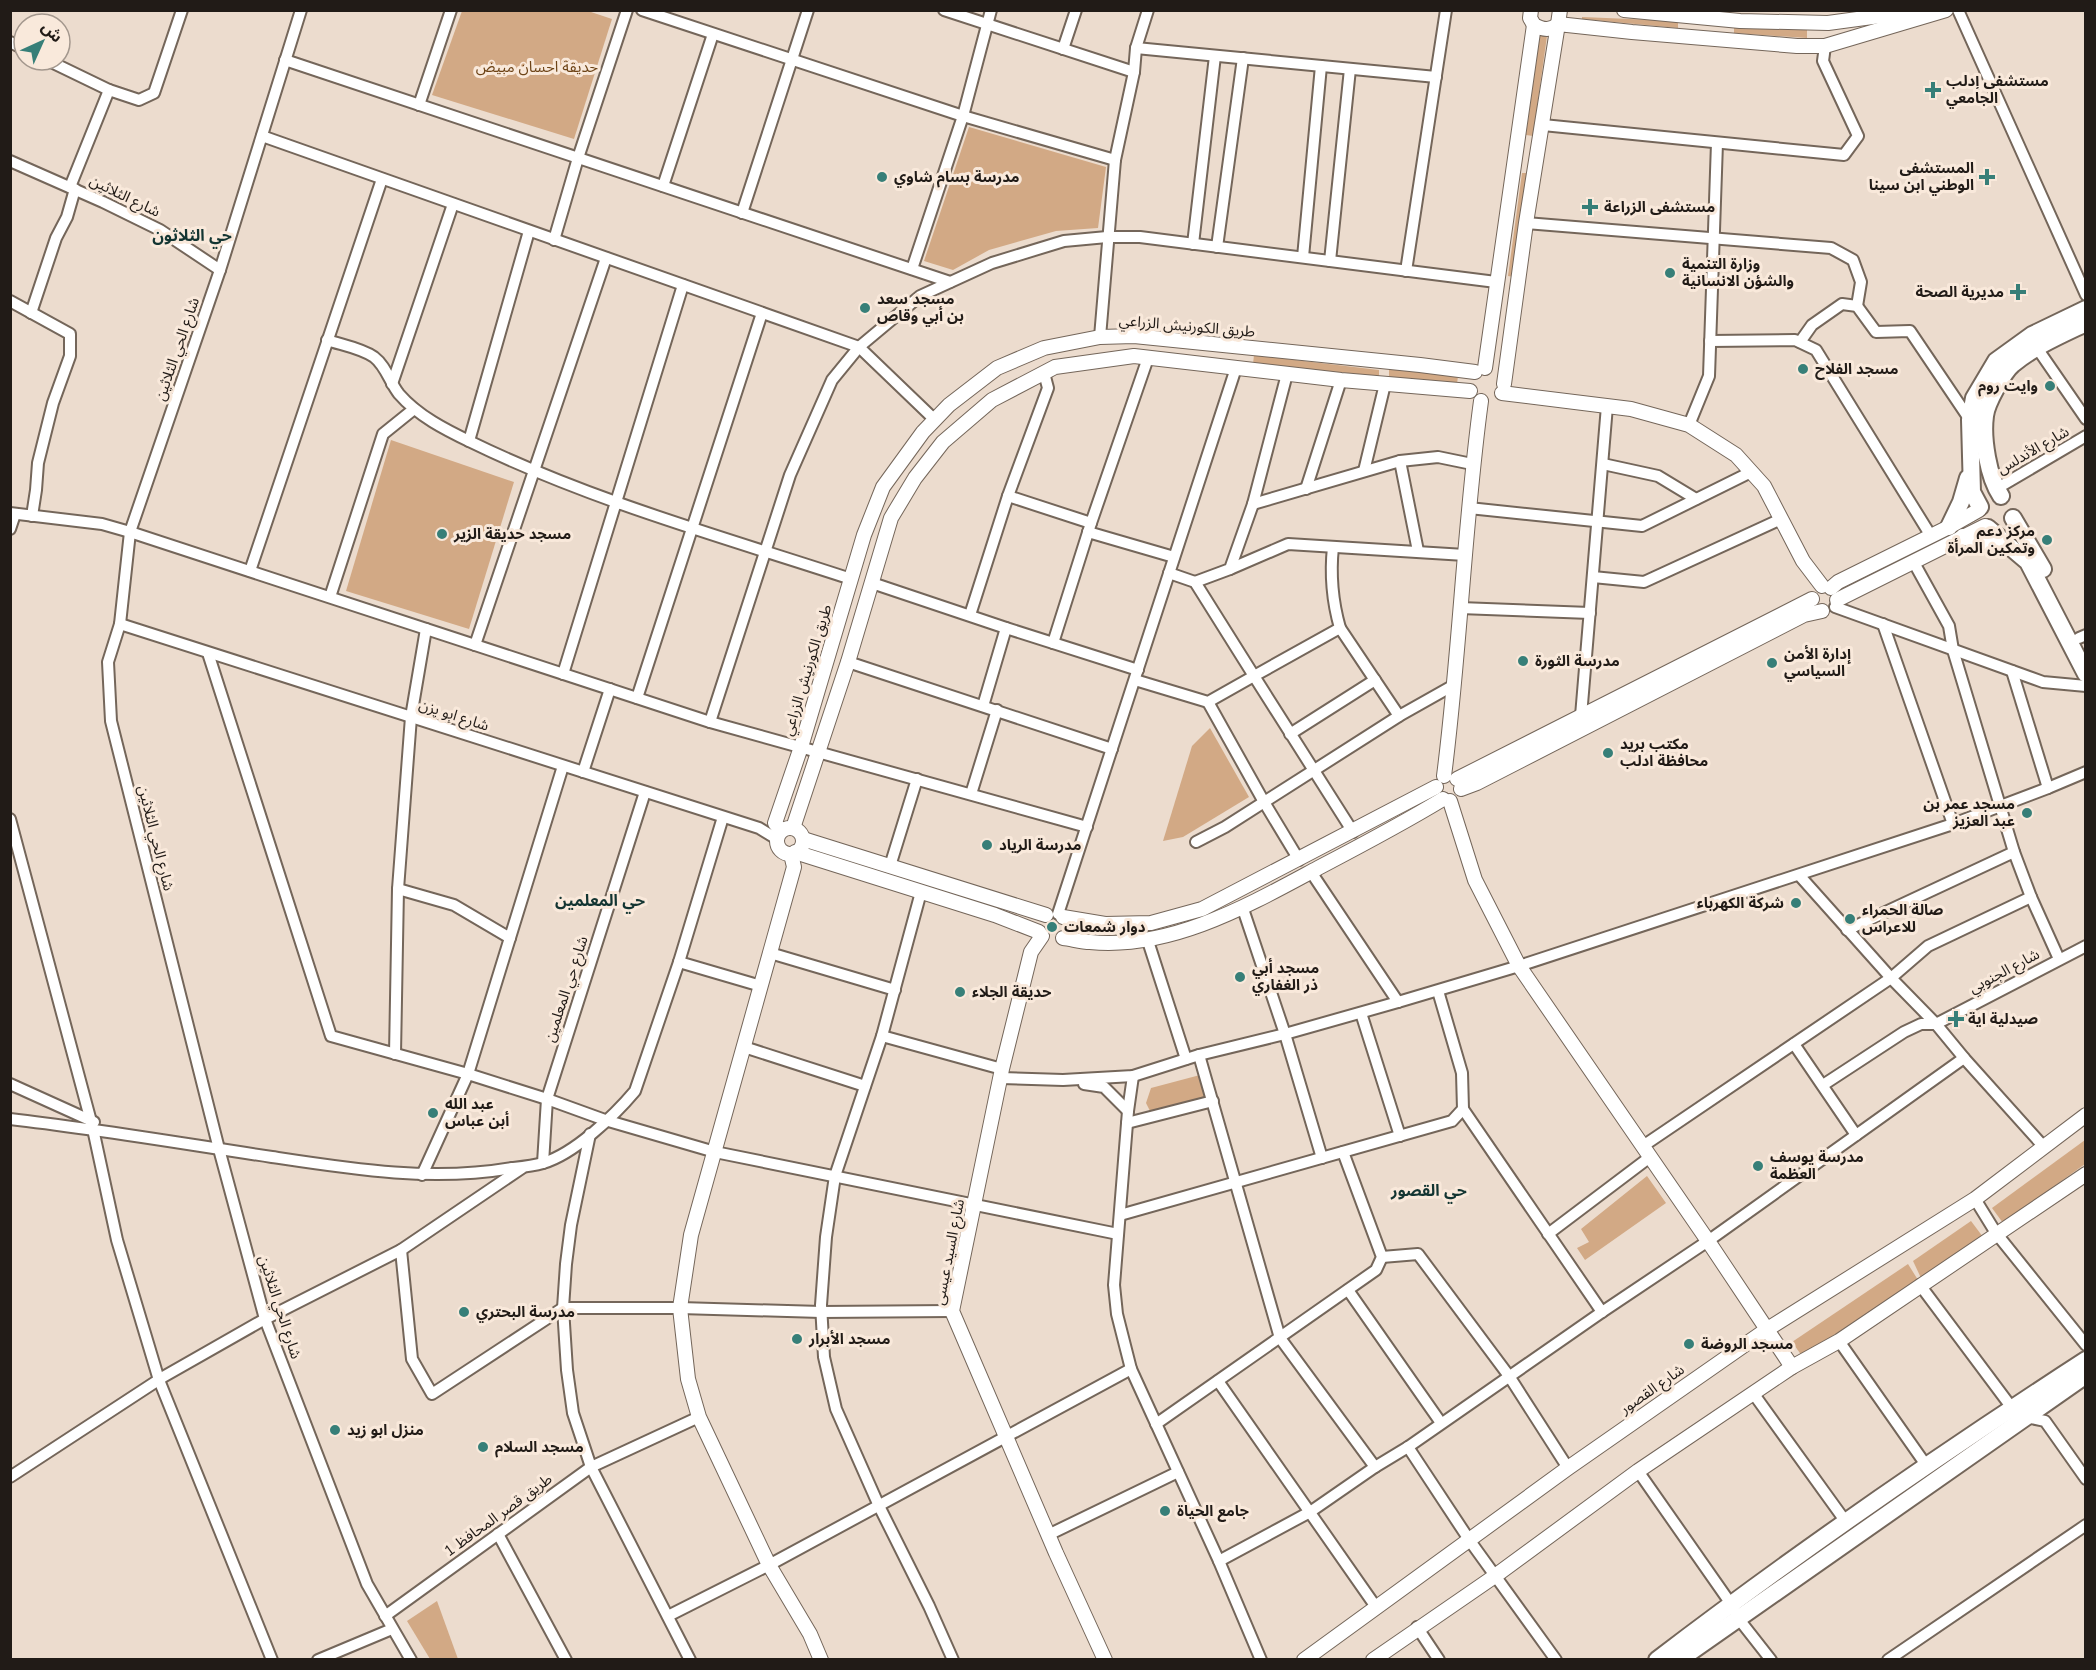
<svg xmlns="http://www.w3.org/2000/svg" width="2096" height="1670" viewBox="0 0 2096 1670" font-family="'Nunito Sans','Noto Sans Arabic',sans-serif">
<style>
.green{fill:#d2a985}
.lines{fill:none;stroke-linecap:round;stroke-linejoin:round}
.minor-casing{stroke:#74665a;stroke-width:14}
.tertiary-casing{stroke:#74665a;stroke-width:16}
.primary-casing{stroke:#74665a;stroke-width:20}
.minor{stroke:#fff;stroke-width:10}
.tertiary{stroke:#fff;stroke-width:14}
.primary{stroke:#fff;stroke-width:16}
.poi-dot{fill:#377f78;stroke:#f9e9db;stroke-width:2}
.labels{text-anchor:middle;dominant-baseline:central;stroke-width:6;stroke-linejoin:round;paint-order:stroke}
.park-label{font-size:15px;fill:#6d4316;stroke:#f9e9db}
.poi-label{font-size:15px;font-weight:bold;fill:#211b17;stroke:#f9e9db;text-anchor:start}
.street-label{font-size:15px;fill:#211b17;stroke:#f9e9db}
.neighbourhood-label{font-size:16px;font-weight:bold;fill:#133532;stroke:#f9e9db}
</style>
<rect width="100%" height="100%" fill="#ecdcce"/>
<!-- green -->
<g class="green">
<polygon points="588,11 612,19 574,139 432,95 462,11"/>
<polygon points="1582,17 1678,21 1678,28 1582,19"/>
<polygon points="1734,24 1807,30 1807,38 1734,33"/>
<polygon points="1540,35 1547,36 1533,136 1526,135"/>
<polygon points="969,127 1106,167 1098,228 1056,231 989,250 953,270 924,261"/>
<polygon points="1522,173 1529,173 1514,277 1508,276"/>
<polygon points="1254,355 1379,370 1379,376 1253,364"/>
<polygon points="1389,369 1458,376 1457,384 1389,377"/>
<polygon points="391,440 514,482 469,629 346,591"/>
<polygon points="1210,728 1249,797 1183,837 1163,841 1192,746"/>
<polygon points="1200,1075 1208,1100 1151,1113 1146,1103 1151,1088"/>
<polygon points="2085,1140 2085,1164 2003,1223 1992,1208"/>
<polygon points="1647,1176 1666,1203 1585,1260 1577,1248 1589,1242 1581,1229"/>
<polygon points="1971,1221 1983,1237 1921,1278 1913,1261"/>
<polygon points="1908,1264 1918,1280 1802,1356 1792,1342"/>
<polygon points="437,1601 458,1659 430,1659 407,1621"/>
</g>
<g class="lines">
<!-- minor casing -->
<g class="minor-casing">
<g id="minor">
<polyline points="301,10 220,270 130,532 120,624 108,662 111,721 219,1149 265,1319 367,1584 411,1660"/>
<polyline points="642,10 963,116 1115,160"/>
<polyline points="944,10 1134,72"/>
<polyline points="1958,10 2086,295"/>
<polyline points="10,42 24,49"/>
<polyline points="1136,48 1436,77"/>
<polyline points="1063,49 1076,10"/>
<polyline points="47,60 109,90 70,187"/>
<polyline points="285,60 950,282"/>
<polyline points="109,90 139,100 154,93 182,10"/>
<polyline points="419,105 451,10"/>
<polyline points="1543,125 1844,155 1858,136 1823,61 1825,46"/>
<polyline points="262,136 859,347 935,420"/>
<polyline points="10,161 103,202 160,230 220,270"/>
<polyline points="663,186 713,34"/>
<polyline points="742,213 808,10"/>
<polyline points="1526,223 1831,248 1853,260 1861,282 1857,306"/>
<polyline points="554,240 578,158 627,10"/>
<polyline points="1193,244 1215,56"/>
<polyline points="1217,247 1243,58"/>
<polyline points="1303,257 1321,66"/>
<polyline points="1330,261 1350,69"/>
<polyline points="912,269 963,116 991,10"/>
<polyline points="1406,271 1446,10"/>
<polyline points="10,301 70,334 70,356 53,403 38,463 36,490 32,516"/>
<polyline points="31,313 56,238 67,217 75,189"/>
<polyline points="1100,337 1115,160 1134,72 1136,48 1148,10"/>
<path d="M327,340C342,345 361,348 374,357C386,366 390,383 399,394C418,416 446,430 471,442C592,501 723,537 851,579"/>
<polyline points="1710,341 1795,340 1816,350 1931,536"/>
<polyline points="1800,342 1812,325 1842,304 1857,306 1876,332 1910,331 1970,420"/>
<polyline points="2037,348 2086,419"/>
<polyline points="392,384 453,204"/>
<polyline points="1689,425 1709,376 1717,143"/>
<polyline points="469,441 529,231"/>
<polyline points="1400,461 1418,551"/>
<polyline points="1603,464 1658,476 1696,499"/>
<polyline points="1364,471 1385,384"/>
<polyline points="1306,489 1341,380"/>
<polyline points="1996,489 2086,436"/>
<polyline points="1008,496 1091,523"/>
<polyline points="1253,504 1400,461 1438,457 1472,464"/>
<polyline points="1469,508 1642,526 1751,472"/>
<polyline points="10,513 102,524 130,532 710,722 1087,827"/>
<polyline points="10,529 15,514"/>
<polyline points="1088,532 1174,557"/>
<path d="M1333,547C1330,575 1332,600 1340,628"/>
<polyline points="1913,561 1949,626 1953,650 2014,852 2031,897 2059,959"/>
<polyline points="1230,569 1288,544 1465,555"/>
<polyline points="250,571 382,179"/>
<polyline points="1169,573 1195,582 1254,676 1340,628 1399,716 1454,685"/>
<polyline points="1593,577 1644,582 1781,519"/>
<polyline points="1195,582 1230,569 1253,504 1287,374"/>
<polyline points="872,583 1006,628 1138,670"/>
<polyline points="330,597 383,434 414,409"/>
<polyline points="1835,607 2043,682 2086,686"/>
<polyline points="1460,608 1590,613"/>
<polyline points="970,615 1008,496 1048,388 1044,373"/>
<polyline points="120,624 759,828 777,839"/>
<polyline points="1883,624 1953,824"/>
<polyline points="2079,638 2086,635"/>
<polyline points="1053,643 1091,523 1148,358"/>
<polyline points="475,645 606,258"/>
<polyline points="208,653 331,1036 468,1074 547,1099 605,1120 715,1152 1118,1234"/>
<polyline points="848,662 1112,749"/>
<polyline points="2012,671 2048,788"/>
<polyline points="563,674 683,285"/>
<polyline points="1135,680 1208,702 1254,676 1353,832"/>
<polyline points="637,698 762,313"/>
<polyline points="1208,702 1264,802 1299,860"/>
<polyline points="983,706 1006,628"/>
<polyline points="1581,716 1607,406"/>
<polyline points="710,722 790,475 832,380 859,347 920,296 992,263 1064,241 1107,237 1140,237 1496,282"/>
<polyline points="1290,734 1375,680"/>
<polyline points="583,772 610,689"/>
<polyline points="971,794 997,710"/>
<polyline points="10,819 93,1129 117,1240 159,1380 272,1660"/>
<polyline points="1196,842 1225,827 1399,716"/>
<polyline points="890,866 917,779"/>
<polyline points="1311,872 1398,1002"/>
<polyline points="1799,875 1891,978 1936,1024 1964,1058 2044,1147"/>
<polyline points="398,889 454,905 510,938"/>
<polyline points="921,892 882,1036 835,1176 826,1237 821,1305 824,1357 836,1409 879,1506 929,1606 953,1660"/>
<polyline points="1243,909 1285,1034 1322,1158"/>
<polyline points="1058,914 1236,368"/>
<polyline points="1847,930 2014,852"/>
<polyline points="1147,938 1186,1059"/>
<polyline points="770,953 895,990"/>
<polyline points="679,962 761,986"/>
<polyline points="1361,1013 1400,1136"/>
<polyline points="882,1036 1002,1069"/>
<polyline points="1794,1044 1856,1135"/>
<polyline points="744,1047 865,1086"/>
<polyline points="395,1054 398,889 411,717 426,629"/>
<polyline points="1199,1055 1280,1338 1375,1467"/>
<polyline points="1133,1076 1128,1111 1114,1285 1117,1314 1131,1369 1219,1561 1261,1660"/>
<polyline points="1001,1078 1063,1080 1133,1076 1199,1055 1285,1034 1398,1002 1519,966 1953,824 2048,788 2086,772"/>
<polyline points="10,1084 94,1122"/>
<polyline points="1084,1084 1104,1087 1128,1111"/>
<polyline points="1823,1085 1904,1032 1921,1024 1936,1024 2086,946"/>
<polyline points="1463,1109 1602,1312"/>
<path d="M10,1119C98,1129 185,1144 272,1157C351,1169 432,1182 512,1168C522,1167 533,1166 543,1163C574,1154 614,1116 635,1091L679,962L723,817"/>
<polyline points="1127,1123 1213,1101"/>
<polyline points="590,1134 571,1225 566,1264 563,1308 567,1370 573,1413 591,1467 690,1660"/>
<polyline points="1643,1146 1891,978 1928,946 2031,897"/>
<polyline points="543,1163 547,1099 645,792"/>
<polyline points="422,1175 468,1074 563,766"/>
<polyline points="1975,1199 1996,1233 2086,1345"/>
<polyline points="1120,1215 1452,1121 1463,1109 1462,1073 1438,991"/>
<polyline points="1548,1234 1650,1157"/>
<polyline points="401,1250 412,1359 432,1394 563,1308 680,1308 821,1312 952,1311"/>
<polyline points="1382,1257 1418,1254 1509,1376 1568,1468"/>
<polyline points="1920,1285 2012,1408 2026,1417 2045,1421 2086,1479"/>
<polyline points="1348,1290 1441,1423"/>
<polyline points="1839,1341 1926,1465"/>
<polyline points="1218,1381 1376,1607"/>
<polyline points="1753,1393 1846,1522"/>
<polyline points="1156,1424 1376,1270 1382,1257 1343,1152"/>
<polyline points="1408,1447 1470,1541 1556,1660"/>
<polyline points="1638,1471 1731,1604 1738,1618 1771,1660"/>
<polyline points="10,1477 163,1377 265,1319 401,1250 522,1168"/>
<polyline points="498,1534 566,1660"/>
<polyline points="1048,1535 1178,1472"/>
<polyline points="1219,1561 1310,1512 1375,1467 1408,1447 1602,1312 1708,1241 1964,1058"/>
<polyline points="385,1616 591,1467 699,1417"/>
<polyline points="668,1616 769,1565 1131,1369"/>
<polyline points="1417,1627 1439,1660"/>
<polyline points="318,1660 392,1629"/>
<polyline points="1888,1660 2086,1525"/>
</g>
</g>
<!-- tertiary casing -->
<g class="tertiary-casing">
<g id="tertiary">
<path d="M1531,10L1530,18L1534,25C1543,30 1551,31 1558,24L1560,10"/>
<polyline points="1624,10 1740,21 1828,23 1924,10"/>
<polyline points="1485,368 1534,25"/>
<polyline points="1504,384 1526,223 1558,24 1632,32 1797,46 1825,46 1946,10"/>
<polyline points="1502,393 1631,409 1689,425 1736,455 1764,486 1803,561 1822,586"/>
<polyline points="1831,588 1838,582 1949,527 1979,510"/>
<polyline points="1837,600 1985,526"/>
<path d="M1444,776C1460,652 1464,526 1481,401"/>
<polyline points="1457,779 1812,599"/>
<polyline points="1461,789 1477,783 1804,615 1822,611"/>
<polyline points="1450,801 1475,880 1519,966 1708,1241 1792,1367"/>
<polyline points="793,828 848,662 891,518 915,478 943,442 992,400 1055,367 1134,356 1341,380 1470,391"/>
<circle cx="790" cy="841" r="13"/>
<polyline points="781,831 775,823 801,747 864,535 883,487 923,432 949,405 997,368 1044,348 1100,337 1134,336 1420,365 1475,372"/>
<polyline points="803,839 1046,915"/>
<polyline points="795,852 995,915 1039,932"/>
<polyline points="791,854 794,867 691,1235 680,1308 688,1379 699,1417 769,1565 810,1634 821,1660"/>
<polyline points="1063,917 1105,924 1151,923 1202,909 1436,787"/>
<polyline points="1042,936 1031,952 1002,1069 952,1311 1056,1553 1105,1660"/>
<path d="M1063,938C1072,939 1081,942 1090,942C1171,950 1249,905 1318,868C1360,846 1402,824 1443,799"/>
<polyline points="1304,1660 1568,1468 1766,1330 1975,1199 2086,1115"/>
<polyline points="1373,1660 1495,1576 1638,1471 1792,1367 1839,1341 2086,1174"/>
</g>
</g>
<!-- primary casing -->
<g class="primary-casing">
<g id="primary">
<path d="M2001,496C1988,477 1982,438 1985,416C1986,404 2004,371 2013,364C2035,346 2061,335 2086,323"/>
<polyline points="1980,507 1972,492 1970,420 1974,398 1996,361 2032,335 2086,309"/>
<polyline points="2013,518 2043,569"/>
<polyline points="1949,527 1961,502 1968,478"/>
<polyline points="1988,528 2028,562 2086,674"/>
<polyline points="1963,537 2006,545"/>
<path d="M1657,1660C1796,1554 1939,1455 2086,1360"/>
<polyline points="1679,1660 2086,1375"/>
</g>
</g>
<!-- minor -->
<use href="#minor" class="minor"/>
<!-- tertiary -->
<use href="#tertiary" class="tertiary"/>
<!-- primary -->
<use href="#primary" class="primary"/>
</g>
<!-- markers -->
<g class="poi-dot">
<path d="M1930 81h6v6h6v6h-6v6h-6v-6h-6v-6h6z"/>
<circle cx="882" cy="177" r="6"/>
<path d="M1984 168h6v6h6v6h-6v6h-6v-6h-6v-6h6z"/>
<path d="M1587 198h6v6h6v6h-6v6h-6v-6h-6v-6h6z"/>
<circle cx="1670" cy="273" r="6"/>
<path d="M2015 283h6v6h6v6h-6v6h-6v-6h-6v-6h6z"/>
<circle cx="865" cy="308" r="6"/>
<circle cx="1803" cy="369" r="6"/>
<circle cx="2050" cy="386" r="6"/>
<circle cx="442" cy="534" r="6"/>
<circle cx="2047" cy="540" r="6"/>
<circle cx="1523" cy="661" r="6"/>
<circle cx="1772" cy="663" r="6"/>
<circle cx="1608" cy="753" r="6"/>
<circle cx="2027" cy="813" r="6"/>
<circle cx="987" cy="845" r="6"/>
<circle cx="1796" cy="903" r="6"/>
<circle cx="1850" cy="919" r="6"/>
<circle cx="1052" cy="927" r="6"/>
<circle cx="1240" cy="977" r="6"/>
<circle cx="960" cy="992" r="6"/>
<path d="M1953 1010h6v6h6v6h-6v6h-6v-6h-6v-6h6z"/>
<circle cx="433" cy="1113" r="6"/>
<circle cx="1758" cy="1166" r="6"/>
<circle cx="464" cy="1312" r="6"/>
<circle cx="797" cy="1339" r="6"/>
<circle cx="1689" cy="1344" r="6"/>
<circle cx="335" cy="1430" r="6"/>
<circle cx="483" cy="1447" r="6"/>
<circle cx="1165" cy="1511" r="6"/>
</g>
<g class="labels">
<!-- park labels -->
<g class="park-label">
<text x="537" y="67">حديقة احسان مبيض</text>
</g>
<!-- poi labels -->
<g class="poi-label">
<text x="1946" y="81">مستشفى إدلب<tspan x="1946" dy="17">الجامعي</tspan></text>
<text x="1974" y="168" text-anchor="end">المستشفى<tspan x="1974" dy="17">الوطني ابن سينا</tspan></text>
<text x="894" y="177">مدرسة بسام شاوي</text>
<text x="1604" y="207">مستشفى الزراعة</text>
<text x="1682" y="264">وزارة التنمية<tspan x="1682" dy="17">والشؤن الانسانية</tspan></text>
<text x="2004" y="292" text-anchor="end">مديرية الصحة</text>
<text x="877" y="299">مسجد سعد<tspan x="877" dy="17">بن أبي وقاص</tspan></text>
<text x="1815" y="369">مسجد الفلاح</text>
<text x="2038" y="386" text-anchor="end">وايت روم</text>
<text x="2035" y="531" text-anchor="end">مركز دعم<tspan x="2035" dy="17">وتمكين المرأة</tspan></text>
<text x="454" y="534">مسجد حديقة الزير</text>
<text x="1784" y="654">إدارة الأمن<tspan x="1784" dy="17">السياسي</tspan></text>
<text x="1535" y="661">مدرسة الثورة</text>
<text x="1620" y="744">مكتب بريد<tspan x="1620" dy="17">محافظة ادلب</tspan></text>
<text x="2015" y="804" text-anchor="end">مسجد عمر بن<tspan x="2015" dy="17">عبد العزيز</tspan></text>
<text x="999" y="845">مدرسة الرياد</text>
<text x="1784" y="903" text-anchor="end">شركة الكهرباء</text>
<text x="1862" y="910">صالة الحمراء<tspan x="1862" dy="17">للاعراس</tspan></text>
<text x="1064" y="927">دوار شمعات</text>
<text x="1252" y="968">مسجد أبي<tspan x="1252" dy="17">ذر الغفاري</tspan></text>
<text x="972" y="992">حديقة الجلاء</text>
<text x="1968" y="1019">صيدلية اية</text>
<text x="445" y="1104">عبد الله<tspan x="445" dy="17">أبن عباس</tspan></text>
<text x="1770" y="1157">مدرسة يوسف<tspan x="1770" dy="17">العظمة</tspan></text>
<text x="476" y="1312">مدرسة البحتري</text>
<text x="809" y="1339">مسجد الأبرار</text>
<text x="1701" y="1344">مسجد الروضة</text>
<text x="347" y="1430">منزل ابو زيد</text>
<text x="495" y="1447">مسجد السلام</text>
<text x="1177" y="1511">جامع الحياة</text>
</g>
<!-- street labels -->
<g class="street-label">
<text transform="translate(125 196) rotate(26)">شارع الثلاثين</text>
<text transform="translate(1187 326) rotate(5)">طريق الكورنيش الزراعي</text>
<text transform="translate(177 349) rotate(-71)">شارع الحي الثلاثين</text>
<text transform="translate(2033 450) rotate(-30)">شارع الأندلس</text>
<text transform="translate(807 670) rotate(-73)">طريق الكورنيش الزراعي</text>
<text transform="translate(454 715) rotate(18)">شارع ابو يزن</text>
<text transform="translate(156 838) rotate(76)">شارع الحي الثلاثين</text>
<text transform="translate(2004 971) rotate(-28)">شارع الجنوبي</text>
<text transform="translate(566 989) rotate(-72)">شارع حي المعلمين</text>
<text transform="translate(949 1252) rotate(-79)">شارع السيد عيسى</text>
<text transform="translate(280 1307) rotate(72)">شارع الحي الثلاثين</text>
<text transform="translate(1652 1389) rotate(-35)">شارع القصور</text>
<text transform="translate(498 1515) rotate(-36)">طريق قصر المحافظ 1</text>
</g>
<!-- neighbourhood labels -->
<g class="neighbourhood-label">
<text x="192" y="236">حي الثلاثون</text>
<text x="600" y="901">حي المعلمين</text>
<text x="1429" y="1191">حي القصور</text>
</g>
</g>
<!-- border -->
<rect width="2096" height="1670" fill="none" stroke="#211b17" stroke-width="24"/>
<!-- north arrow -->
<g transform="translate(42 42) rotate(45)"><circle r="28" fill="#f9e9db" stroke="#a3978d" stroke-width="1.5"/>
<path d="M0-4.5L10 22L0 15L-10 22Z" fill="#377f78"/>
<text y="-9" font-size="16" font-weight="bold" text-anchor="middle" fill="#211b17">ش</text>
</g>
</svg>
